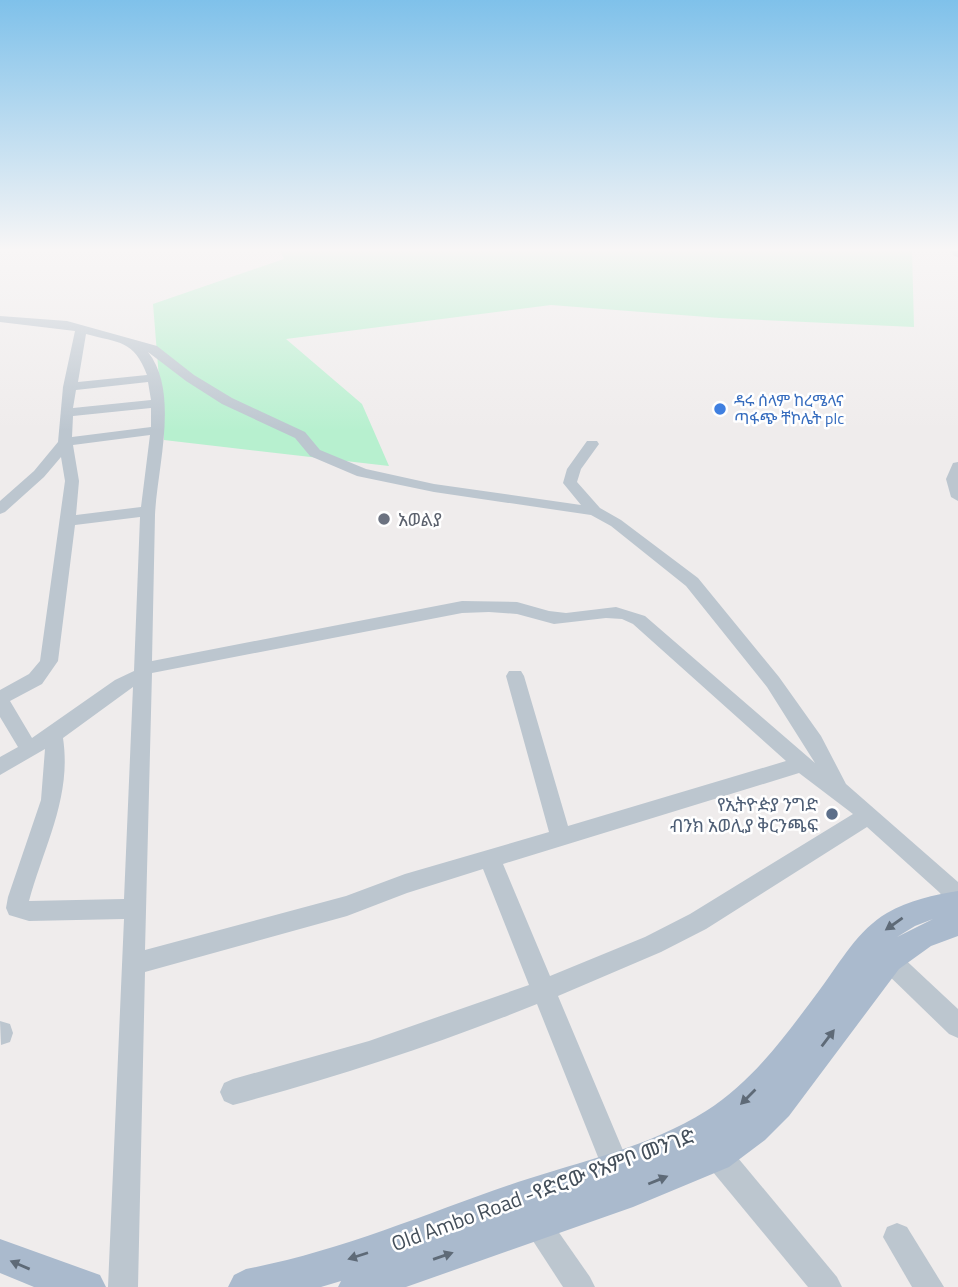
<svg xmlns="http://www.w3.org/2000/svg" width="958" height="1287" viewBox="0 0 958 1287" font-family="'Titillium Web','Noto Sans Ethiopic',sans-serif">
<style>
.green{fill:#b7f0cf}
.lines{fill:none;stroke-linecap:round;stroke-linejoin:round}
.minor{fill:#bcc6cf;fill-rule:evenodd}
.major{fill:#aabacd;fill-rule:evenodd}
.oneway{fill:#5e6a77}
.shop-dot{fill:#3f7fe0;stroke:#fff;stroke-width:2.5}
.worship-dot{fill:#6b7280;stroke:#fff;stroke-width:2.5}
.service-dot{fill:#5c6f8a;stroke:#fff;stroke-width:2.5}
.labels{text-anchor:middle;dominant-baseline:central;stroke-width:5;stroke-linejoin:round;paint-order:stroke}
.far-shop-label{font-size:16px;fill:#366cbe;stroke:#fff;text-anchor:start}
.worship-label{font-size:18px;fill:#5b616d;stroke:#fff;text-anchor:start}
.service-label{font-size:18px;fill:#4e5e75;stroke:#fff;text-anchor:end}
.near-street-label{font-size:21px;fill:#444f5a;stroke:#fff}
</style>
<rect width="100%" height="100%" fill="#efecec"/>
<!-- green -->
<polygon class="green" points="280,251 912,251 914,327 720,318 551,305 286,339 362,404 389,466 164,440 153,304 284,259"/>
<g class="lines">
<!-- minor -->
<g class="minor">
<path d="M0,316L67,321L157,346L194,375L232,398L305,432L320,450L366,469L434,484L581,505L563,483L567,469L587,441H597L599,444L581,469L577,482L600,508L621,520L698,578L779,677L821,736L846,784L958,882V908L950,905L939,892L867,827L706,929L661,952L558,996L630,1167L626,1177L616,1181L606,1177L537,1004C438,1044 337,1077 233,1105L224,1101L220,1092L224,1083L233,1079L369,1041L529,985L483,869L407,893L347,916L145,972L138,1287H108L124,919L29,921L9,915L6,908L8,897L41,800L45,749L0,775V757L18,747L0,717V690L29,674L40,661L65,481L61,457L44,477L5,512L0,514V501L34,471L58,442L63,387L75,331L0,322ZM86,334C119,343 134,340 147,375L78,382ZM148,352L186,381L222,404L295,438L310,456L357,476L434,492L591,515L611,526L686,586L767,687L815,763L645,616L616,607L566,613L549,611L517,602L462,601L152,661C153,612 154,563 155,515C157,468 180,392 148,352ZM148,382L151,400L73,408L76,390ZM151,408V427L72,437L73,416ZM150,435L141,507L76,515L79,481L73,445ZM140,517L134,671L115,680L32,738L10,701L42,684L58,661L75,525ZM489,612L517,614L554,624L606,618L622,619L633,624L786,761L568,826L524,676L521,671H509L506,676L549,832L405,874L346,896L145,950L152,673L462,613ZM133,687L124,899L29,901C44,846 72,797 63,738ZM799,773L853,814L690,914L645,937L550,976L503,864Z"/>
<polygon points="958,462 958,501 951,497 946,479 953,463"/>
<polygon points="889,949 897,952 958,1009 958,1038 949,1034 881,968 877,960 881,952"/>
<polygon points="0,1021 10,1024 13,1033 10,1042 1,1045"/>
<polygon points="718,1143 728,1146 837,1277 842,1287 808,1287 708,1166 705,1156 708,1146"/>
<polygon points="536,1210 546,1214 590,1277 595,1287 563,1287 522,1224 526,1214"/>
<polygon points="897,1223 907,1227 944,1287 912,1287 883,1237 887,1227"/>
</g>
<!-- major -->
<g class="major">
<polygon points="951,251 958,251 958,257 954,256"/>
<path d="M958,891V936L931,946L899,969L789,1116L765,1140L729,1167L633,1207L406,1287H338L341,1281L321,1287H228L234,1275L246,1269C341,1251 427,1213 518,1182C582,1161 649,1147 706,1111C754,1081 788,1032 821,988C841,961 858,930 887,913C909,900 934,895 958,891ZM933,919L897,937L915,926Z"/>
<polygon points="0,1239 100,1275 106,1287 34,1287 0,1273"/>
</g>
</g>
<!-- one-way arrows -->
<defs><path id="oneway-solid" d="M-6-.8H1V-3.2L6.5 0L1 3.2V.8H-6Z" transform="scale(1.75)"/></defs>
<g class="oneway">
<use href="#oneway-solid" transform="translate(894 924) rotate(145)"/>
<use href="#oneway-solid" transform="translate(828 1038) rotate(-53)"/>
<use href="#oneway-solid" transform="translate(748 1097) rotate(135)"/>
<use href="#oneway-solid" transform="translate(658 1180) rotate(-22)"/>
<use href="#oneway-solid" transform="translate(358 1256) rotate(162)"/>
<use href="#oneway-solid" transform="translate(443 1256) rotate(-19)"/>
<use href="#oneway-solid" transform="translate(20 1265) rotate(-157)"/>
</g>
<!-- sky -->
<linearGradient id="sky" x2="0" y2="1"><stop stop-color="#7fc1ea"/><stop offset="0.58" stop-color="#f8f6f6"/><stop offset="1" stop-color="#f8f6f6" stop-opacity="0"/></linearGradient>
<rect width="958" height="431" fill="url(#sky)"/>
<!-- markers -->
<circle class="shop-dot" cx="720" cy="409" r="7"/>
<circle class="worship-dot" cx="384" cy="519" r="7"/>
<circle class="service-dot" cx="832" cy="814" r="7"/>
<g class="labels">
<!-- far-shop labels -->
<g class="far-shop-label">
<text x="734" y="400">ዳሩ ሰላም ከረሜላና<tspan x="734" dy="18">ጣፋጭ ቸኮሌት plc</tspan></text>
</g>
<!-- worship labels -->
<g class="worship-label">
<text x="398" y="519">አወልያ</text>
</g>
<!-- service labels -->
<g class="service-label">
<text x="818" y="804">የኢትዮዽያ ንግድ<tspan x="818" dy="21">ብንክ አወሊያ ቅርንጫፍ</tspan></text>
</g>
<!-- near-street labels -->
<g class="near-street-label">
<text transform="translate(543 1189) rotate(-20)">Old Ambo Road -የድሮው የአምቦ መንገድ</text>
</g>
</g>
</svg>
